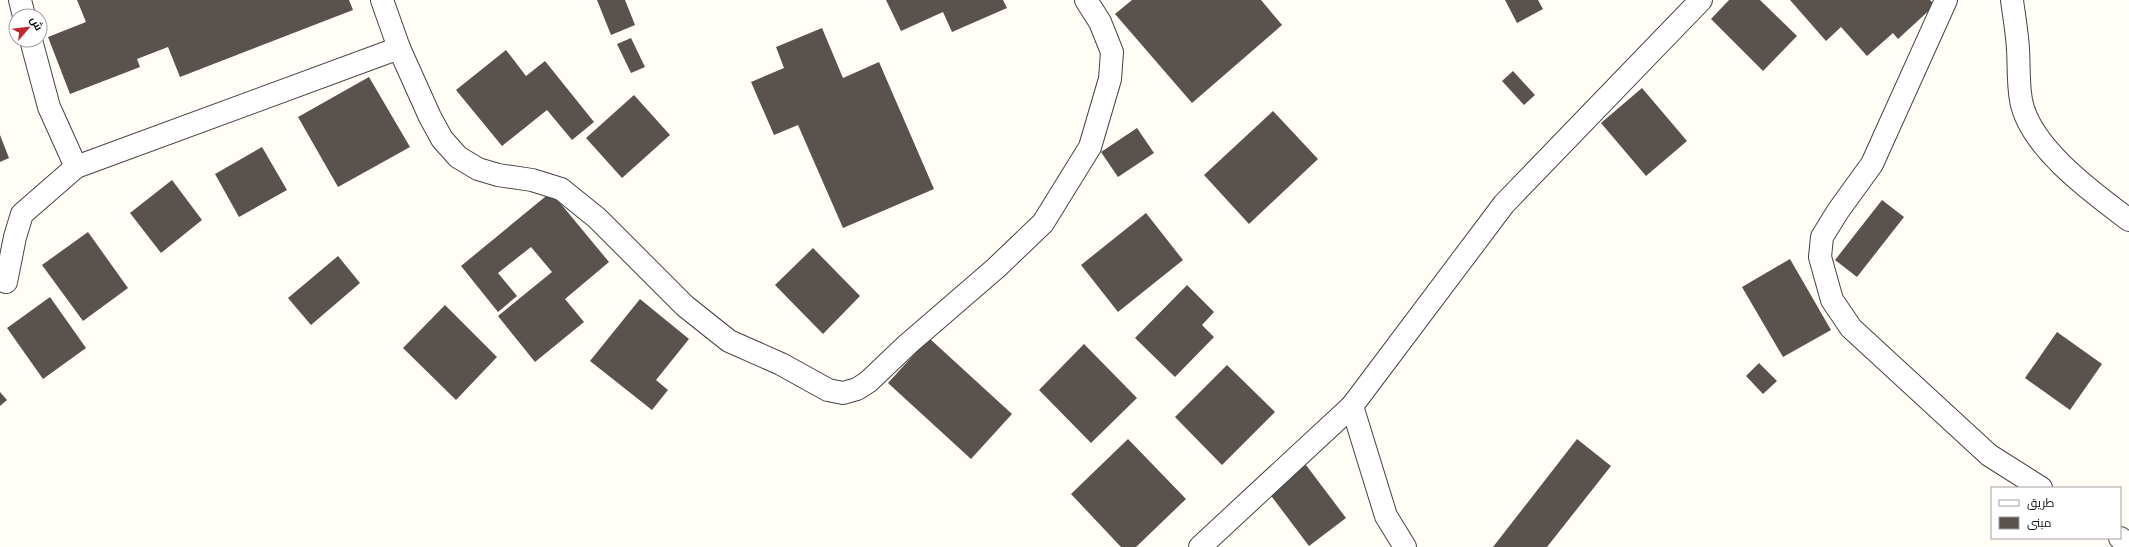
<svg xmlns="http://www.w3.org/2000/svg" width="2129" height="547" viewBox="0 0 2129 547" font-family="'Source Serif 4',Cairo,serif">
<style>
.building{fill:#5a524d}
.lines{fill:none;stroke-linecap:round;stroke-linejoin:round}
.minor-casing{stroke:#444;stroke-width:24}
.minor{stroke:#fff;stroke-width:22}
</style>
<rect width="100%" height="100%" fill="#fffdf5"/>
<!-- building -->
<g class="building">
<polygon points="77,0 349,0 353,10 180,77 168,47 137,59 140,67 70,94 48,37 86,22"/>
<polygon points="597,0 625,0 635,25 611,35"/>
<polygon points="886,0 1003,0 1007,8 952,32 943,12 901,31"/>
<polygon points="1132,0 1261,0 1282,25 1192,103 1115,14"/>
<polygon points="1505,0 1538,0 1543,9 1517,23"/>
<polygon points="1729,0 1760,0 1797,36 1763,71 1711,19"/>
<polygon points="1790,0 1930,0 1935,5 1898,39 1893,33 1867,56 1841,27 1826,41"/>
<polygon points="822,28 843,78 879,62 934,189 843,228 798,125 774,135 751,82 784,68 776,47"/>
<polygon points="631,38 645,67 631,73 617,44"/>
<polygon points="506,50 526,76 545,61 594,122 572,140 547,110 502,146 456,90"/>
<polygon points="1513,71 1535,95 1524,105 1502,81"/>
<polygon points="369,77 410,147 338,187 298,117"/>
<polygon points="1642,88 1687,141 1646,176 1601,123"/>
<polygon points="634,95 670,135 622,178 586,138"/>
<polygon points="1273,111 1318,159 1249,224 1204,175"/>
<polygon points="1137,128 1154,153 1118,177 1101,152"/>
<polygon points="0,135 9,158 0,162"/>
<polygon points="262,147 287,190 239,217 215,174"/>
<polygon points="172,180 202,220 161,253 130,213"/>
<polygon points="551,192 609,262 565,299 584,322 535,362 498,316 552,272 531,247 498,273 517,296 498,312 461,266"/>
<polygon points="1882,200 1904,217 1857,277 1835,260"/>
<polygon points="1146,213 1183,260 1118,312 1081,265"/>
<polygon points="88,232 128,288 83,321 42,265"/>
<polygon points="813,248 860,296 823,334 775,285"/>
<polygon points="338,256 360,283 311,325 288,298"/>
<polygon points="1790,259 1831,330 1783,357 1742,287"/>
<polygon points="1187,285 1214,312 1202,325 1214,337 1175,377 1135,338"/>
<polygon points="50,297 86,348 43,379 7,328"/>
<polygon points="640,299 689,339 656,380 668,390 652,410 590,361"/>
<polygon points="445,305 497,357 456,400 403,348"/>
<polygon points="2057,332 2102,364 2070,410 2025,378"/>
<polygon points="929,338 1012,414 971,459 888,383"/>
<polygon points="1084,344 1137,398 1091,443 1039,390"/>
<polygon points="1759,363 1777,381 1763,394 1746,376"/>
<polygon points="1227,365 1275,412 1222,465 1175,417"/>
<polygon points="0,392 7,400 0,406"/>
<polygon points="1128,439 1186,499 1136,547 1121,547 1071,494"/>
<polygon points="1577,439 1611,466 1547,547 1493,547"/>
<polygon points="1306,465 1346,518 1309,546 1269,493"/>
</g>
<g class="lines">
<!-- minor casing -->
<g class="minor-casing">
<g id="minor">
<polyline points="20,0 24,16"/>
<polyline points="382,0 399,48 430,117 442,139 458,157 478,169 498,175 532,180 561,189 597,218 685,306 729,341 781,364 828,390 843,393 857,389 868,382 908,344 996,268 1043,223 1090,147 1110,79 1112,52 1100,22 1086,0"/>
<polyline points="1946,0 1872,164 1838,211 1822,237 1820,257 1832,300 1851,328 1989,455 2041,488"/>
<path d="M2012,0C2014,16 2017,32 2018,49C2019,65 2018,84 2021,100C2029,147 2093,193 2129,220"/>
<polyline points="76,167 399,48"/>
<polyline points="6,282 15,237 22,214 76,167 49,107 31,40"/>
<polyline points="1352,406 1386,516 1405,547"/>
<polyline points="2120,538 2129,544"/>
<polyline points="1200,547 1352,406 1504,204 1701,0"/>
</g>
</g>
<!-- minor -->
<use href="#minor" class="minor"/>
</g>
<!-- legend -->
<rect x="1991" y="487" width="130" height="52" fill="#ffffff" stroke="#a0a0a0"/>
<rect x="1999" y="500" width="20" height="6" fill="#ffffff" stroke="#a0a0a0"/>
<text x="2027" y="507" font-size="12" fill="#111111">طريق</text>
<rect x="1999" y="517" width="20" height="12" fill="#5a524d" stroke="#a0a0a0"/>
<text x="2027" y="527" font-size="12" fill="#111111">مبنى</text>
<!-- north arrow -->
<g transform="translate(28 28) rotate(62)"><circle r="19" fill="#ffffff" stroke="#a0a0a0"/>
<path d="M0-3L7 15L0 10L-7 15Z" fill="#c4262e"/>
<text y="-6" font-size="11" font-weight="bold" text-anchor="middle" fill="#111111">ش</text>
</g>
</svg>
